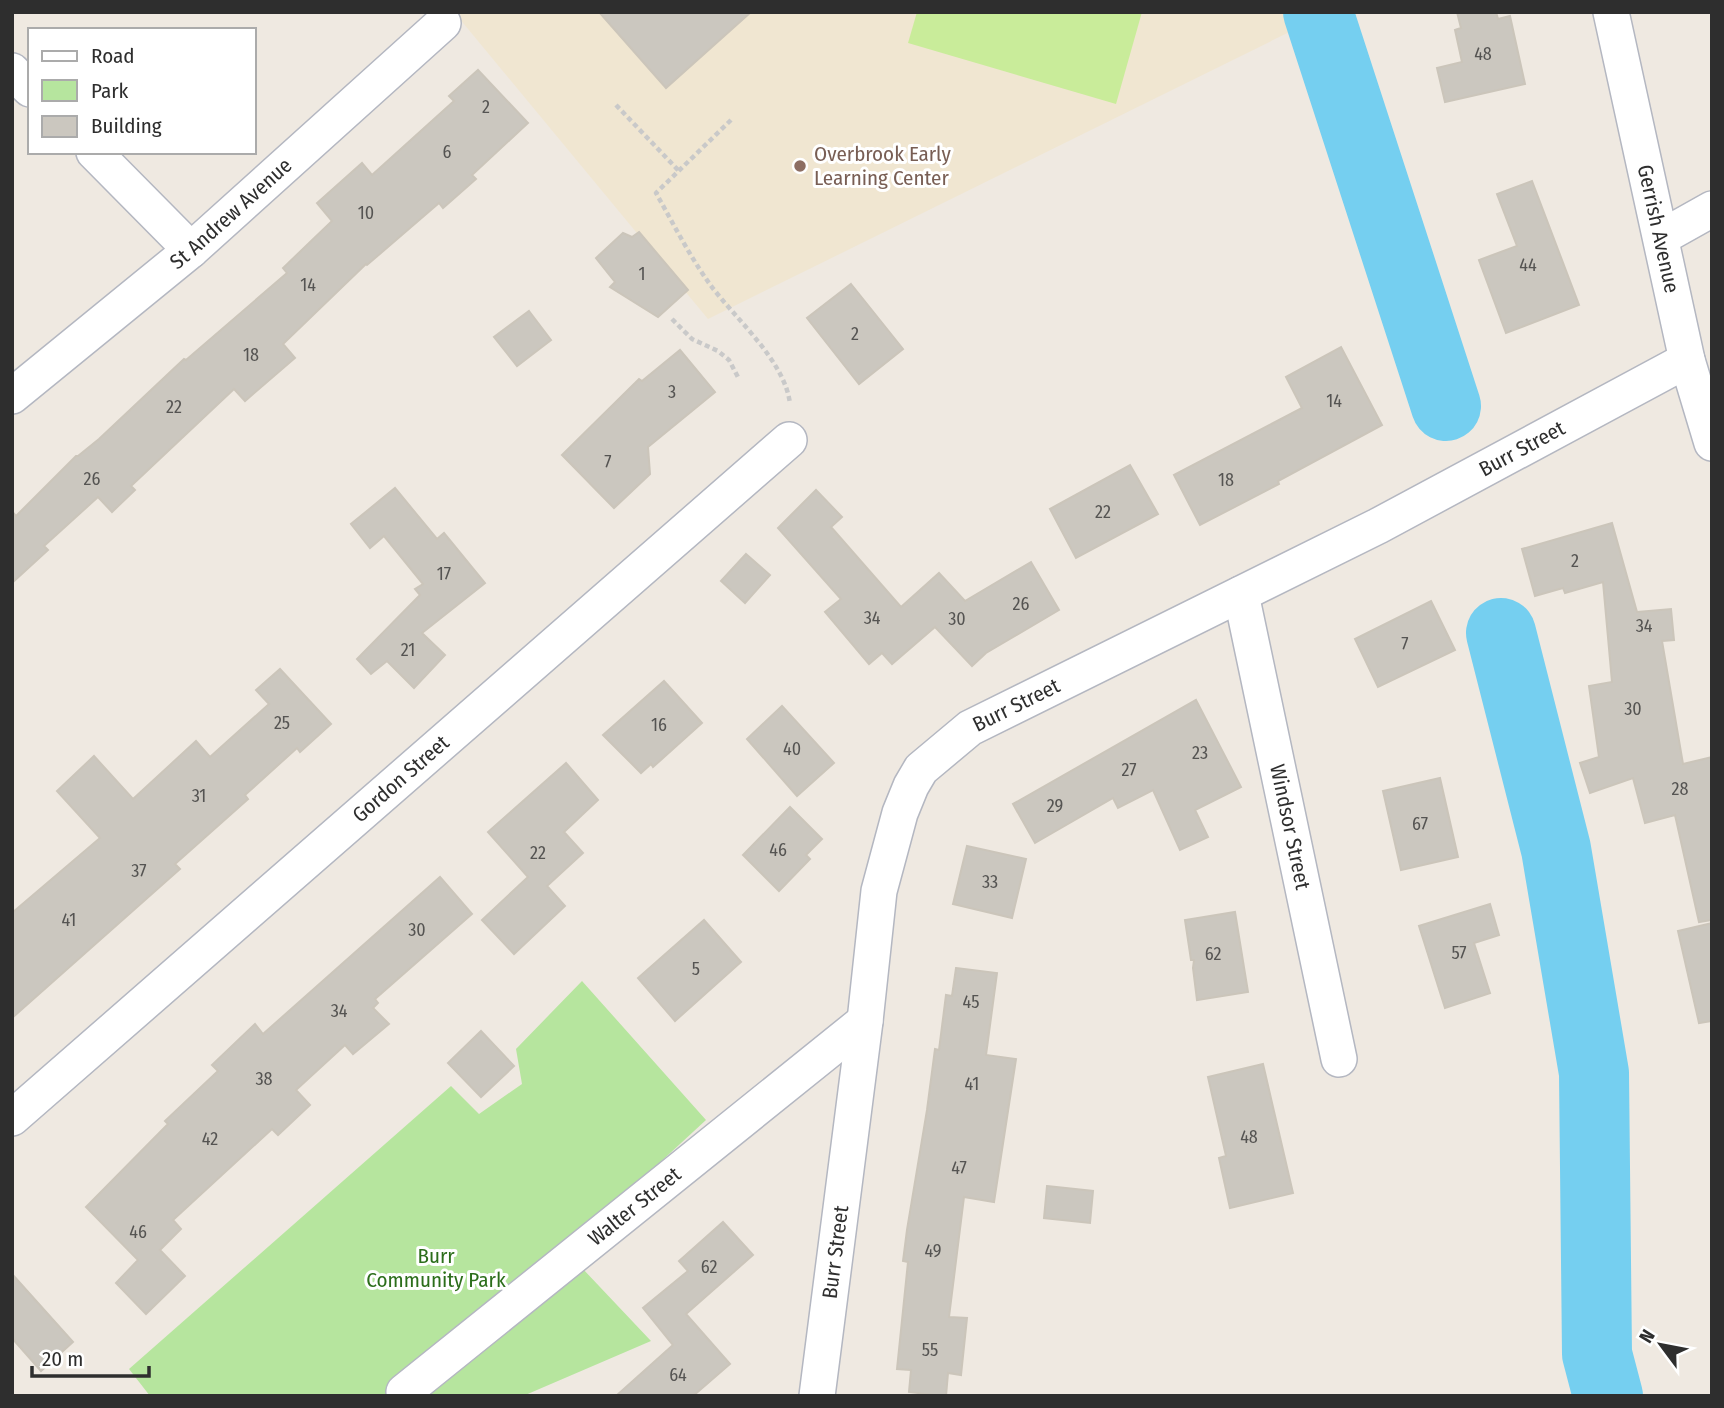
<svg xmlns="http://www.w3.org/2000/svg" width="1724" height="1408" viewBox="0 0 1724 1408" font-family="'Fira Sans Condensed',sans-serif">
<style>
.education{fill:#f0e6d1}
.green{fill:#b6e59e}
.pitch{fill:#c9ec9a}
.lines{fill:none;stroke-linecap:round;stroke-linejoin:round}
.river{stroke:#75cff0;stroke-width:70}
.building{fill:#cbc7bf;stroke:#cbc5ba;stroke-width:2}
.street-casing{stroke:#b4b7c1;stroke-width:38}
.path{stroke:#c9c9c9;stroke-width:4.5;stroke-dasharray:5 3.5;stroke-linecap:butt}
.street{stroke:#fff;stroke-width:35}
.education-dot{fill:#8d6e63;stroke:#fff;stroke-width:2.5}
.labels{text-anchor:middle;dominant-baseline:central;stroke-width:6;stroke-linejoin:round;paint-order:stroke}
.number-label{font-size:18px;fill:#555452}
.education-label{font-size:21px;fill:#785e54;stroke:#fff;text-anchor:start}
.street-label{font-size:21px;fill:#2e2e2e;stroke:#fff}
.park-label{font-size:21px;fill:#2c6e1b;stroke:#fff}
</style>
<rect width="100%" height="100%" fill="#efe9e1"/>
<!-- education -->
<polygon class="education" points="454,12 1330,12 708,319"/>
<!-- green -->
<polygon class="green" points="582,981 706,1120 565,1250 651,1341 523,1396 150,1396 129,1369 451,1086 479,1114 522,1084 516,1049"/>
<!-- pitch -->
<polygon class="pitch" points="917,12 1142,12 1116,104 908,43"/>
<g class="lines">
<!-- river -->
<g class="river">
<polyline points="1318,12 1446,406"/>
<polyline points="1501,633 1556,849 1594,1073 1597,1354 1608,1396"/>
</g>
</g>
<!-- building -->
<g class="building">
<polygon points="599,12 751,12 666,88"/>
<polygon points="1457,12 1496,12 1498,19 1510,16 1525,84 1445,102 1437,68 1462,62 1455,30 1461,28"/>
<polygon points="478,70 528,123 472,175 476,179 443,208 439,203 367,265 366,264 283,344 295,358 245,401 234,389 131,486 135,490 112,512 98,497 44,546 48,550 12,583 12,511 16,516 76,456 78,456 99,439 184,359 186,360 287,273 283,268 332,221 317,203 362,163 372,175 454,101 449,96"/>
<polygon points="1532,181 1579,305 1506,333 1479,260 1517,246 1497,194"/>
<polygon points="639,232 688,290 658,317 610,287 615,282 596,258 623,233 632,237"/>
<polygon points="851,284 903,349 859,384 807,318"/>
<polygon points="529,311 551,340 517,366 494,337"/>
<polygon points="1341,347 1382,425 1278,481 1279,484 1200,525 1174,475 1302,408 1286,377"/>
<polygon points="680,350 715,392 648,447 650,474 614,508 562,455 639,379 642,381"/>
<polygon points="1130,465 1158,514 1076,558 1050,509"/>
<polygon points="395,488 437,539 444,533 485,583 422,633 445,655 414,688 387,661 371,674 357,659 420,595 415,589 423,584 384,536 370,548 351,524"/>
<polygon points="816,490 842,517 831,527 901,607 939,573 965,601 1031,562 1059,610 986,653 972,666 935,627 892,664 882,653 869,664 825,612 841,599 778,528"/>
<polygon points="1612,523 1637,612 1671,609 1674,640 1662,641 1683,764 1712,757 1712,920 1699,922 1675,815 1645,823 1633,778 1590,793 1580,763 1599,757 1589,686 1612,682 1603,582 1565,593 1563,588 1535,596 1522,549"/>
<polygon points="746,554 770,575 745,603 721,581"/>
<polygon points="1431,601 1455,650 1378,687 1355,639"/>
<polygon points="280,669 331,724 300,752 297,748 245,795 248,799 175,864 180,869 12,1018 12,913 100,838 57,791 94,756 133,799 196,741 210,757 269,704 256,690"/>
<polygon points="664,681 702,723 653,767 651,764 641,773 603,735"/>
<polygon points="1196,700 1241,787 1195,810 1208,837 1180,850 1153,790 1118,808 1113,798 1035,843 1013,804"/>
<polygon points="782,706 834,763 797,796 747,739"/>
<polygon points="566,763 598,800 564,832 583,853 547,886 565,906 514,954 482,920 528,877 488,832"/>
<polygon points="1440,778 1458,857 1401,870 1383,791"/>
<polygon points="790,807 822,839 806,855 810,859 779,891 743,855"/>
<polygon points="967,846 1026,859 1012,918 953,904"/>
<polygon points="440,877 472,914 375,999 378,1003 373,1008 389,1024 353,1054 345,1045 296,1090 310,1105 278,1135 272,1129 173,1220 181,1229 160,1250 185,1276 146,1314 116,1283 138,1260 86,1207 168,1124 165,1121 218,1071 212,1065 255,1024 263,1034"/>
<polygon points="1490,904 1499,935 1474,943 1490,993 1445,1008 1419,926"/>
<polygon points="1235,912 1248,992 1197,1000 1193,968 1194,960 1191,960 1185,920"/>
<polygon points="704,920 741,962 675,1021 638,978"/>
<polygon points="1712,923 1712,1021 1699,1023 1678,931"/>
<polygon points="956,968 997,973 986,1055 1016,1059 994,1202 964,1197 949,1317 967,1318 961,1375 948,1373 946,1396 941,1396 909,1392 911,1370 897,1369 908,1262 903,1261 907,1230 927,1110 935,1049 939,1050 946,995 952,996"/>
<polygon points="481,1031 514,1066 481,1097 448,1063"/>
<polygon points="1263,1064 1293,1193 1230,1208 1219,1158 1226,1156 1208,1077"/>
<polygon points="1047,1186 1093,1191 1090,1223 1044,1218"/>
<polygon points="723,1222 753,1255 686,1314 730,1364 693,1396 616,1396 673,1345 643,1308 688,1271 679,1261"/>
<polygon points="12,1274 73,1342 41,1371 12,1338"/>
</g>
<g class="lines">
<!-- street casing -->
<g class="street-casing">
<g id="street">
<path id="s1" d="M1611,12L1687,360L1712,443"/>
<polyline points="12,71 30,89"/>
<polyline points="94,152 191,250"/>
<polyline points="1662,237 1712,209"/>
<path id="s2" d="M12,396L191,250L443,23"/>
<path id="s3" d="M1241,594L1339,1059"/>
<path id="s4" d="M12,1118L789,440"/>
<path id="s5" d="M404,1392L865,1021"/>
<path id="s6" d="M817,1396L865,1021L879,891L900,813L911,786L921,769L970,728L1378,526L1687,360"/>
</g>
</g>
<!-- path -->
<g class="path">
<polyline points="616,105 679,171"/>
<path d="M731,120L656,193C673,223 689,255 709,283C734,318 785,360 790,404"/>
<polyline points="672,319 692,339 718,351 729,360 739,379"/>
</g>
<!-- street -->
<use href="#street" class="street"/>
</g>
<!-- markers -->
<circle class="education-dot" cx="800" cy="166" r="7"/>
<g class="labels">
<!-- number labels -->
<g class="number-label">
<text x="1483" y="54">48</text>
<text x="486" y="107">2</text>
<text x="447" y="152">6</text>
<text x="366" y="213">10</text>
<text x="1528" y="265">44</text>
<text x="642" y="274">1</text>
<text x="308" y="285">14</text>
<text x="855" y="334">2</text>
<text x="251" y="355">18</text>
<text x="672" y="392">3</text>
<text x="1334" y="401">14</text>
<text x="174" y="407">22</text>
<text x="608" y="462">7</text>
<text x="92" y="479">26</text>
<text x="1226" y="480">18</text>
<text x="1103" y="512">22</text>
<text x="1575" y="561">2</text>
<text x="444" y="574">17</text>
<text x="1021" y="604">26</text>
<text x="872" y="618">34</text>
<text x="957" y="619">30</text>
<text x="1644" y="626">34</text>
<text x="1405" y="644">7</text>
<text x="408" y="650">21</text>
<text x="1633" y="709">30</text>
<text x="282" y="723">25</text>
<text x="659" y="725">16</text>
<text x="792" y="749">40</text>
<text x="1200" y="753">23</text>
<text x="1129" y="770">27</text>
<text x="1680" y="789">28</text>
<text x="199" y="796">31</text>
<text x="1055" y="806">29</text>
<text x="1420" y="824">67</text>
<text x="778" y="850">46</text>
<text x="538" y="853">22</text>
<text x="139" y="871">37</text>
<text x="990" y="882">33</text>
<text x="69" y="920">41</text>
<text x="417" y="930">30</text>
<text x="1459" y="953">57</text>
<text x="1213" y="954">62</text>
<text x="696" y="969">5</text>
<text x="971" y="1002">45</text>
<text x="339" y="1011">34</text>
<text x="264" y="1079">38</text>
<text x="972" y="1084">41</text>
<text x="1249" y="1137">48</text>
<text x="210" y="1139">42</text>
<text x="959" y="1168">47</text>
<text x="138" y="1232">46</text>
<text x="933" y="1251">49</text>
<text x="709" y="1267">62</text>
<text x="930" y="1350">55</text>
<text x="678" y="1375">64</text>
</g>
<!-- education labels -->
<g class="education-label">
<text x="814" y="154">Overbrook Early<tspan x="814" dy="24">Learning Center</tspan></text>
</g>
<!-- street labels -->
<g class="street-label">
<text stroke="none"><textPath href="#s2" startOffset="285">St Andrew Avenue</textPath></text>
<text stroke="none"><textPath href="#s1" startOffset="222">Gerrish Avenue</textPath></text>
<text stroke="none"><textPath href="#s6" startOffset="1321">Burr Street</textPath></text>
<text stroke="none"><textPath href="#s6" startOffset="754">Burr Street</textPath></text>
<text stroke="none"><textPath href="#s4" startOffset="516">Gordon Street</textPath></text>
<text stroke="none"><textPath href="#s3" startOffset="238">Windsor Street</textPath></text>
<text stroke="none"><textPath href="#s5" startOffset="296">Walter Street</textPath></text>
<text stroke="none"><textPath href="#s6" startOffset="145">Burr Street</textPath></text>
</g>
<!-- park labels -->
<g class="park-label">
<text x="436" y="1256">Burr<tspan x="436" dy="24">Community Park</tspan></text>
</g>
</g>
<!-- border -->
<rect width="1724" height="1408" fill="none" stroke="#2e2e2e" stroke-width="28"/>
<!-- legend -->
<rect x="28" y="28" width="228" height="126" fill="#ffffff" stroke="#ababab" stroke-width="2"/>
<rect x="42" y="51" width="35" height="10" fill="#ffffff" stroke="#ababab" stroke-width="2"/>
<text x="91" y="63" font-size="21" fill="#2e2e2e">Road</text>
<rect x="42" y="80" width="35" height="21" fill="#b6e59e" stroke="#ababab" stroke-width="2"/>
<text x="91" y="98" font-size="21" fill="#2e2e2e">Park</text>
<rect x="42" y="116" width="35" height="21" fill="#cbc7bf" stroke="#ababab" stroke-width="2"/>
<text x="91" y="133" font-size="21" fill="#2e2e2e">Building</text>
<!-- north arrow -->
<g transform="translate(1661 1345) rotate(302)" stroke="#ffffff" stroke-width="5" paint-order="stroke">
<path d="M0-5L12 26L0 18L-12 26Z" fill="#2e2e2e"/>
<text y="-10" font-size="19" font-weight="bold" text-anchor="middle" fill="#2e2e2e">N</text>
</g>
<!-- scale -->
<path d="M32 1366v10h117v-10" fill="none" stroke="#2e2e2e" stroke-width="3.5"/>
<text x="42" y="1366" font-size="21" fill="#2e2e2e" stroke="#ffffff" stroke-width="5" paint-order="stroke">20 m</text>
</svg>
